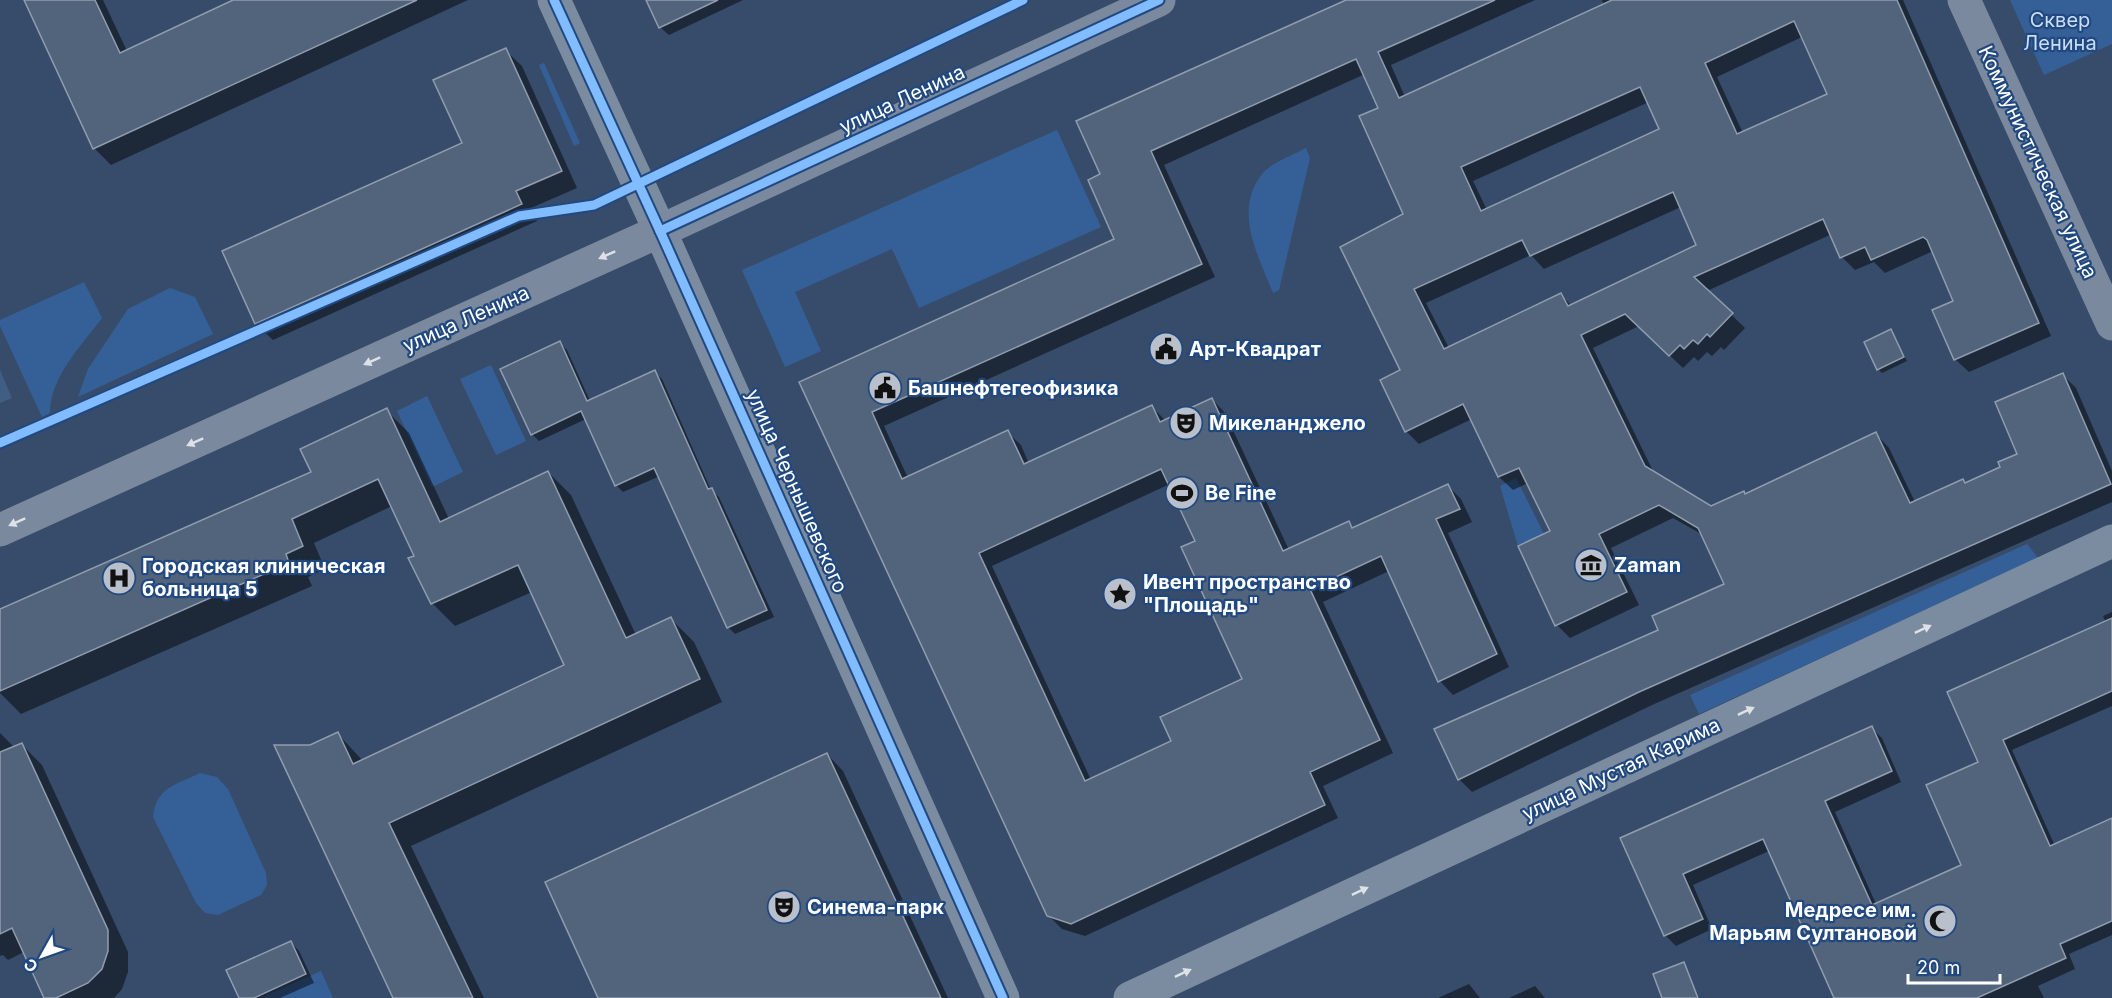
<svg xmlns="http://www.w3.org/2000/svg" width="2112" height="998" viewBox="0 0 2112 998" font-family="Inter,sans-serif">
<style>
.green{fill:#356097}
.water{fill:#405e84}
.shadow{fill:#0007;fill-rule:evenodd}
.building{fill:#52647c;stroke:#909daf;stroke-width:1.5;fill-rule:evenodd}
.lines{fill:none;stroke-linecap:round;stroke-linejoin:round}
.minor{stroke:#7c8ca0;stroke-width:33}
.major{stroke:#7b899e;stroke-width:33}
.cycleway-casing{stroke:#214980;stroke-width:13}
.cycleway{stroke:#80bcff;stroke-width:9}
.oneway{fill:#dee2e7}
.labels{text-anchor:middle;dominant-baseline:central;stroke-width:4.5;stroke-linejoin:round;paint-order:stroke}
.park-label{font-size:20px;fill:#caddf6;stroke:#214980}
.street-label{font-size:20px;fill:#fff;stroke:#214980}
.poi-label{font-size:20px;font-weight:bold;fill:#fff;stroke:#214980;text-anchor:start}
</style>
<rect width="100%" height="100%" fill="#374c6a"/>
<!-- green -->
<g class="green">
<polygon points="2010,0 2112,0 2112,44 2044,75"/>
<polygon points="544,63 580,143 574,146 539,65"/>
<polygon points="1057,130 1101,227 919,308 892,249 795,292 821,351 785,367 742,270"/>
<path d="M1306,148L1310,158L1279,290L1273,293C1258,255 1233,211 1262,174C1271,163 1293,155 1306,148Z"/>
<path d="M84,282L102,318C81,346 50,377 50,413L42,417L0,326V320Z"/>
<polygon points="170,288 195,297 213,334 78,397 88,369 128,309"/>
<polygon points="491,365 526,441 496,455 460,379"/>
<polygon points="427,396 463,472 432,487 397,411"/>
<polygon points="1516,478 1544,534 1518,546 1500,486"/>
<polygon points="2027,544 2038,558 1699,714 1690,695"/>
<path d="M200,773L217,777L228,789L266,873L267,885L261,895L218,915L205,913L196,903L153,817C156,787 176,785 200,773Z"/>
<polygon points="321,971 333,998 261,998"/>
</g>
<!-- water -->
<polygon class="water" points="0,370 12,398 0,403"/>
<!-- shadow -->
<g class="shadow">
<polygon points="26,0 103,0 127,51 236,0 468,0 111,165 94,148"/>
<polygon points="648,0 743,0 669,35 660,27"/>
<path d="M1349,0H1535L1391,65L1405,97L1604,5L1602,0H1903L2051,336L1969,372L1955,359V301L1933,251L1885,273L1874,262L1855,270L1842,257L1832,234L1707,291L1745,328L1724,350L1721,347L1712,356L1707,352L1698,361L1694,357L1683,368L1639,326L1593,348L1654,473L1711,508L1746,495L1876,434L1889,448L1915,502L1963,480L1966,484L2002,467L2019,454L2062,374L2076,388L2112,471V502L1652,705L1472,792L1459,779L1726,584L1703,535L1673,518L1611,548L1639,605L1570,638L1557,625L1552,532L1528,483L1513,490L1499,477L1472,419L1419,444L1406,431L1402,371L1405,215L1380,108L1365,74L1164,165L1215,277L884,426L908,478L1007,432L1021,445L1029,464L1152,407L1166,421L1212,399L1225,413L1289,550L1349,523L1354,529L1448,486L1461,499L1472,522L1448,533L1509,667L1453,695L1440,681L1389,571L1323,602L1393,753L1323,786L1338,818L1085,936L1062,929L1048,915L801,383L1116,240L1102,175ZM1802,37L1829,95L1743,133L1717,77ZM1649,102L1661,130L1487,210L1473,181ZM1681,207L1698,245L1572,306L1560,294L1449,348L1426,303L1531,255L1544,269ZM1170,484L1197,541L1244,680L1173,742L1091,780L992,566Z"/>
<polygon points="505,50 522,66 577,188 531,208 537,221 273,340 256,324 224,252 464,144"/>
<polygon points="1891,331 1907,361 1882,373 1878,369"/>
<polygon points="560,343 567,350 590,401 654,372 662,379 711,490 719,497 774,617 735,634 728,627 660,476 623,492 616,485 586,419 539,441 532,434"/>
<polygon points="386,410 409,433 449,519 548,472 571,495 636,635 671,619 694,642 722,702 411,846 484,998 395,998 310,747 338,734 363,761 566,666 532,592 455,626 432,603 416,556 392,506 314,543 325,569 308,577 312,586 21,714 0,693 0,611 313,473"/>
<polygon points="2112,612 2112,706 2012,750 2055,846 2112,820 2112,935 2069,954 2075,969 2038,986 2044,998 1835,998 1769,851 1693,885 1712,929 1676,946 1665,935 1622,839 1871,728 1882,738 1901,782 1835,812 1876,904 1963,866 1980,762 2106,623 2103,616"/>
<polygon points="0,733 15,748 22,745 42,765 128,952 128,972 122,989 114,998 46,998 24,952 8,960 3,955 0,956"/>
<polygon points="827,754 843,771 948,998 600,998"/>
<polygon points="291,942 299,951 314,983 280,998 241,998"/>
<polygon points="1683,963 1699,998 1664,998"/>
<polygon points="1469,984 1480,998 1438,998"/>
<polygon points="1535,986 1545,998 1509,998"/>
</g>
<!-- building -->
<g class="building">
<polygon points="24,0 95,0 120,53 233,0 417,0 93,149"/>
<polygon points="646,0 718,0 659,28"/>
<path d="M1346,0H1495L1378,52L1399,98L1612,0H1897L2039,323L1954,360L1932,310L1953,301L1927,240L1923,237L1871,260L1865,247L1840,258L1823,219L1694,277L1733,313L1710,337L1707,334L1698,344L1693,340L1684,349L1680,345L1669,356L1625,314L1581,335L1645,466L1711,506L1744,491L1745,494L1876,432L1910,503L1963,479L1965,483L2000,467L1998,462L2017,454L1995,402L2063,373L2111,484L1639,692L1458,780L1434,729L1658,630L1652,616L1724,584L1698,528L1659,505L1599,534L1627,592L1555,626L1518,546L1550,531L1519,468L1498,477L1463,404L1405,432L1380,380L1400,370L1340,247L1403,214L1359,116L1378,108L1356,59L1151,151L1202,264L872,412L902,479L1008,430L1024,464L1152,405L1160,422L1212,398L1283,551L1349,521L1352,528L1448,484L1460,509L1436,519L1497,654L1438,682L1381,556L1310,589L1380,740L1310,772L1325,805L1071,924L1047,916L799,382L1114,239L1088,180L1100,174L1076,121ZM1794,21L1827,94L1737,134L1705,63ZM1640,87L1659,129L1481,211L1461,167ZM1673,192L1696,245L1568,306L1561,293L1444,349L1414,289L1522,240L1530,256ZM1161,469L1195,541L1181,547L1242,679L1160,717L1171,741L1085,781L979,553Z"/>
<polygon points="506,48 562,171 516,191 522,204 255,324 222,251 462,143 433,80"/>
<polygon points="1891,329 1904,357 1877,370 1864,342"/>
<polygon points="560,341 587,401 655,370 708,489 712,488 767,610 727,628 654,468 615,486 581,411 531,435 500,369"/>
<polygon points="387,408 440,522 548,471 626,638 671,617 700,679 389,823 473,998 393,998 274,745 310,745 338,732 353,764 564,665 518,565 431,604 408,558 414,556 378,479 292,519 303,546 286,554 289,563 0,691 0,609 311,472 300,449"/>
<polygon points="2112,618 2112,691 2003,740 2050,846 2112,818 2112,921 2060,944 2066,958 1977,998 1834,998 1763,839 1683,874 1703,919 1664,936 1620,838 1872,726 1892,771 1825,801 1872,905 1961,865 1926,785 1978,762 1947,692"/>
<polygon points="22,743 108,930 108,951 102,969 88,983 56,998 44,998 12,928 0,934 0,752"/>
<polygon points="827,753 941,998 598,998 545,882"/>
<polygon points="291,941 306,974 254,998 239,998 226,970"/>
<polygon points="1684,962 1698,998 1662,998 1653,974"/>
</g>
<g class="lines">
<!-- minor -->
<g class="minor">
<polyline points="554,0 660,231 1003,998"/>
<polyline points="1130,998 2112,541"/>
</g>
<!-- major -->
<g class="major">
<polyline points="1964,0 2112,324"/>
<polyline points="0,530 660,231 1159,0"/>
</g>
<!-- cycleway casing -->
<g class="cycleway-casing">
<g id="cycleway">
<polyline points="554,0 660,231 1003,998"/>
<polyline points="660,231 1159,0"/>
<polyline points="0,443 519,216 594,205 1023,0"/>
</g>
</g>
<!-- cycleway -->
<use href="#cycleway" class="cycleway"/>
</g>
<!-- one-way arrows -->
<defs><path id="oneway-solid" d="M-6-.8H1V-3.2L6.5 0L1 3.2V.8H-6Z" transform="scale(1.5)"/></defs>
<g class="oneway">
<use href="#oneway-solid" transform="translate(607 255) rotate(156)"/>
<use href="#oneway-solid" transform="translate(372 361) rotate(156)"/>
<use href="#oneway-solid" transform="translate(195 442) rotate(156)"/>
<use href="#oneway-solid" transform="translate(17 522) rotate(156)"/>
<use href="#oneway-solid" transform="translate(1923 629) rotate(-25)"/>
<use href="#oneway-solid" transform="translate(1746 711) rotate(-25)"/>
<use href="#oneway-solid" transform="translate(1360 891) rotate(-25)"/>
<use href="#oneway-solid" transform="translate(1183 973) rotate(-25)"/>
</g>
<!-- icons -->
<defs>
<g id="civic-disc" transform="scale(1.725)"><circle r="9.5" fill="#b9c0cb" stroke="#214980"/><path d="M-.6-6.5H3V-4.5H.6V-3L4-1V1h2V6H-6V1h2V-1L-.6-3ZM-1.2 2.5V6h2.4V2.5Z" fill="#111"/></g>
<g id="theatre-disc" transform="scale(1.725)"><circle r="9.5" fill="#b9c0cb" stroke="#214980"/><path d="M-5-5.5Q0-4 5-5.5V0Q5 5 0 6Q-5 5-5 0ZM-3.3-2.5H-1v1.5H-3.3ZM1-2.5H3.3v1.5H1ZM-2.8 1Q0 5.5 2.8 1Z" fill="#111"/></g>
<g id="stadium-disc" transform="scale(1.725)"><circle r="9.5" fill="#b9c0cb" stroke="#214980"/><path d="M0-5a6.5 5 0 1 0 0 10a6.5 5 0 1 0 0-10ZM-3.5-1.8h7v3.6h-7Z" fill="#111"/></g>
<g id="museum-disc" transform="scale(1.725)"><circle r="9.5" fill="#b9c0cb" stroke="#214980"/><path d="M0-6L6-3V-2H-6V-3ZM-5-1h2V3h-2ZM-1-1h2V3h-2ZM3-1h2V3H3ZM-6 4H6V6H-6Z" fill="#111"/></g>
<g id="hospital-disc" transform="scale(1.725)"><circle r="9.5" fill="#b9c0cb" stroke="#214980"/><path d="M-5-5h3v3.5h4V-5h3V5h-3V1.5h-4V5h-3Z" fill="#111"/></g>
<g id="sight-disc" transform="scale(1.725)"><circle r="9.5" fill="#b9c0cb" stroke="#214980"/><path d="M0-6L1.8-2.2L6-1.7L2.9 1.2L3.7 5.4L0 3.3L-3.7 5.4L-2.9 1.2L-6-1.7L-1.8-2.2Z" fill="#111"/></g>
<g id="mosque-disc" transform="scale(1.725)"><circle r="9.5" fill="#b9c0cb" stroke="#214980"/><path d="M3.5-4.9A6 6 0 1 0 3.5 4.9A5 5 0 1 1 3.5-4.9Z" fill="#111"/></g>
</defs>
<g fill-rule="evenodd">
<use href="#civic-disc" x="1166" y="349"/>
<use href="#civic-disc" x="885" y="388"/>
<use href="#theatre-disc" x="1186" y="423"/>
<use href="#stadium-disc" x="1182" y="493"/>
<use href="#museum-disc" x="1591" y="565"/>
<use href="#hospital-disc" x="119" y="578"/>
<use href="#sight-disc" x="1120" y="594"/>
<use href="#theatre-disc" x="784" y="907"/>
<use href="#mosque-disc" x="1940" y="921"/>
</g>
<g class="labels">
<!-- park labels -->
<g class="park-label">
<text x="2060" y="20">Сквер<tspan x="2060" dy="23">Ленина</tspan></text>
</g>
<!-- street labels -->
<g class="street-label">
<text transform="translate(902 99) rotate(-25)">улица Ленина</text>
<text transform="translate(2038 162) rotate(65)">Коммунистическая улица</text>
<text transform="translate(466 319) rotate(-24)">улица Ленина</text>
<text transform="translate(797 491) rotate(66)">улица Чернышевского</text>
<text transform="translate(1621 769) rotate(-25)">улица Мустая Карима</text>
</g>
<!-- poi labels -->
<g class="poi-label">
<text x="1189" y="349">Арт-Квадрат</text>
<text x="908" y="388">Башнефтегеофизика</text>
<text x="1209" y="423">Микеланджело</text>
<text x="1205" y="493">Be Fine</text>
<text x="1614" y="565">Zaman</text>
<text x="142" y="566">Городская клиническая<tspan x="142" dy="23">больница 5</tspan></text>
<text x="1143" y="582">Ивент пространство<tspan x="1143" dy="23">"Площадь"</tspan></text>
<text x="807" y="907">Синема-парк</text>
<text x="1917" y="910" text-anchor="end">Медресе им.<tspan x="1917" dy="23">Марьям Султановой</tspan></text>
</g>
</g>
<!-- north arrow -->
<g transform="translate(42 956) rotate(230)" stroke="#214980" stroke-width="4.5" paint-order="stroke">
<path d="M0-4.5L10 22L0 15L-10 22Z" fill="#ffffff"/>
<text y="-9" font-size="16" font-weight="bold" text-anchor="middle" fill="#ffffff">С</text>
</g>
<!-- scale -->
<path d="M1908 974v9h92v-9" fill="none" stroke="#ffffff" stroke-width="3"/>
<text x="1917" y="974" font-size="18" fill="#ffffff" stroke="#214980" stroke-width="4.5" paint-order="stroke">20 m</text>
</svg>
